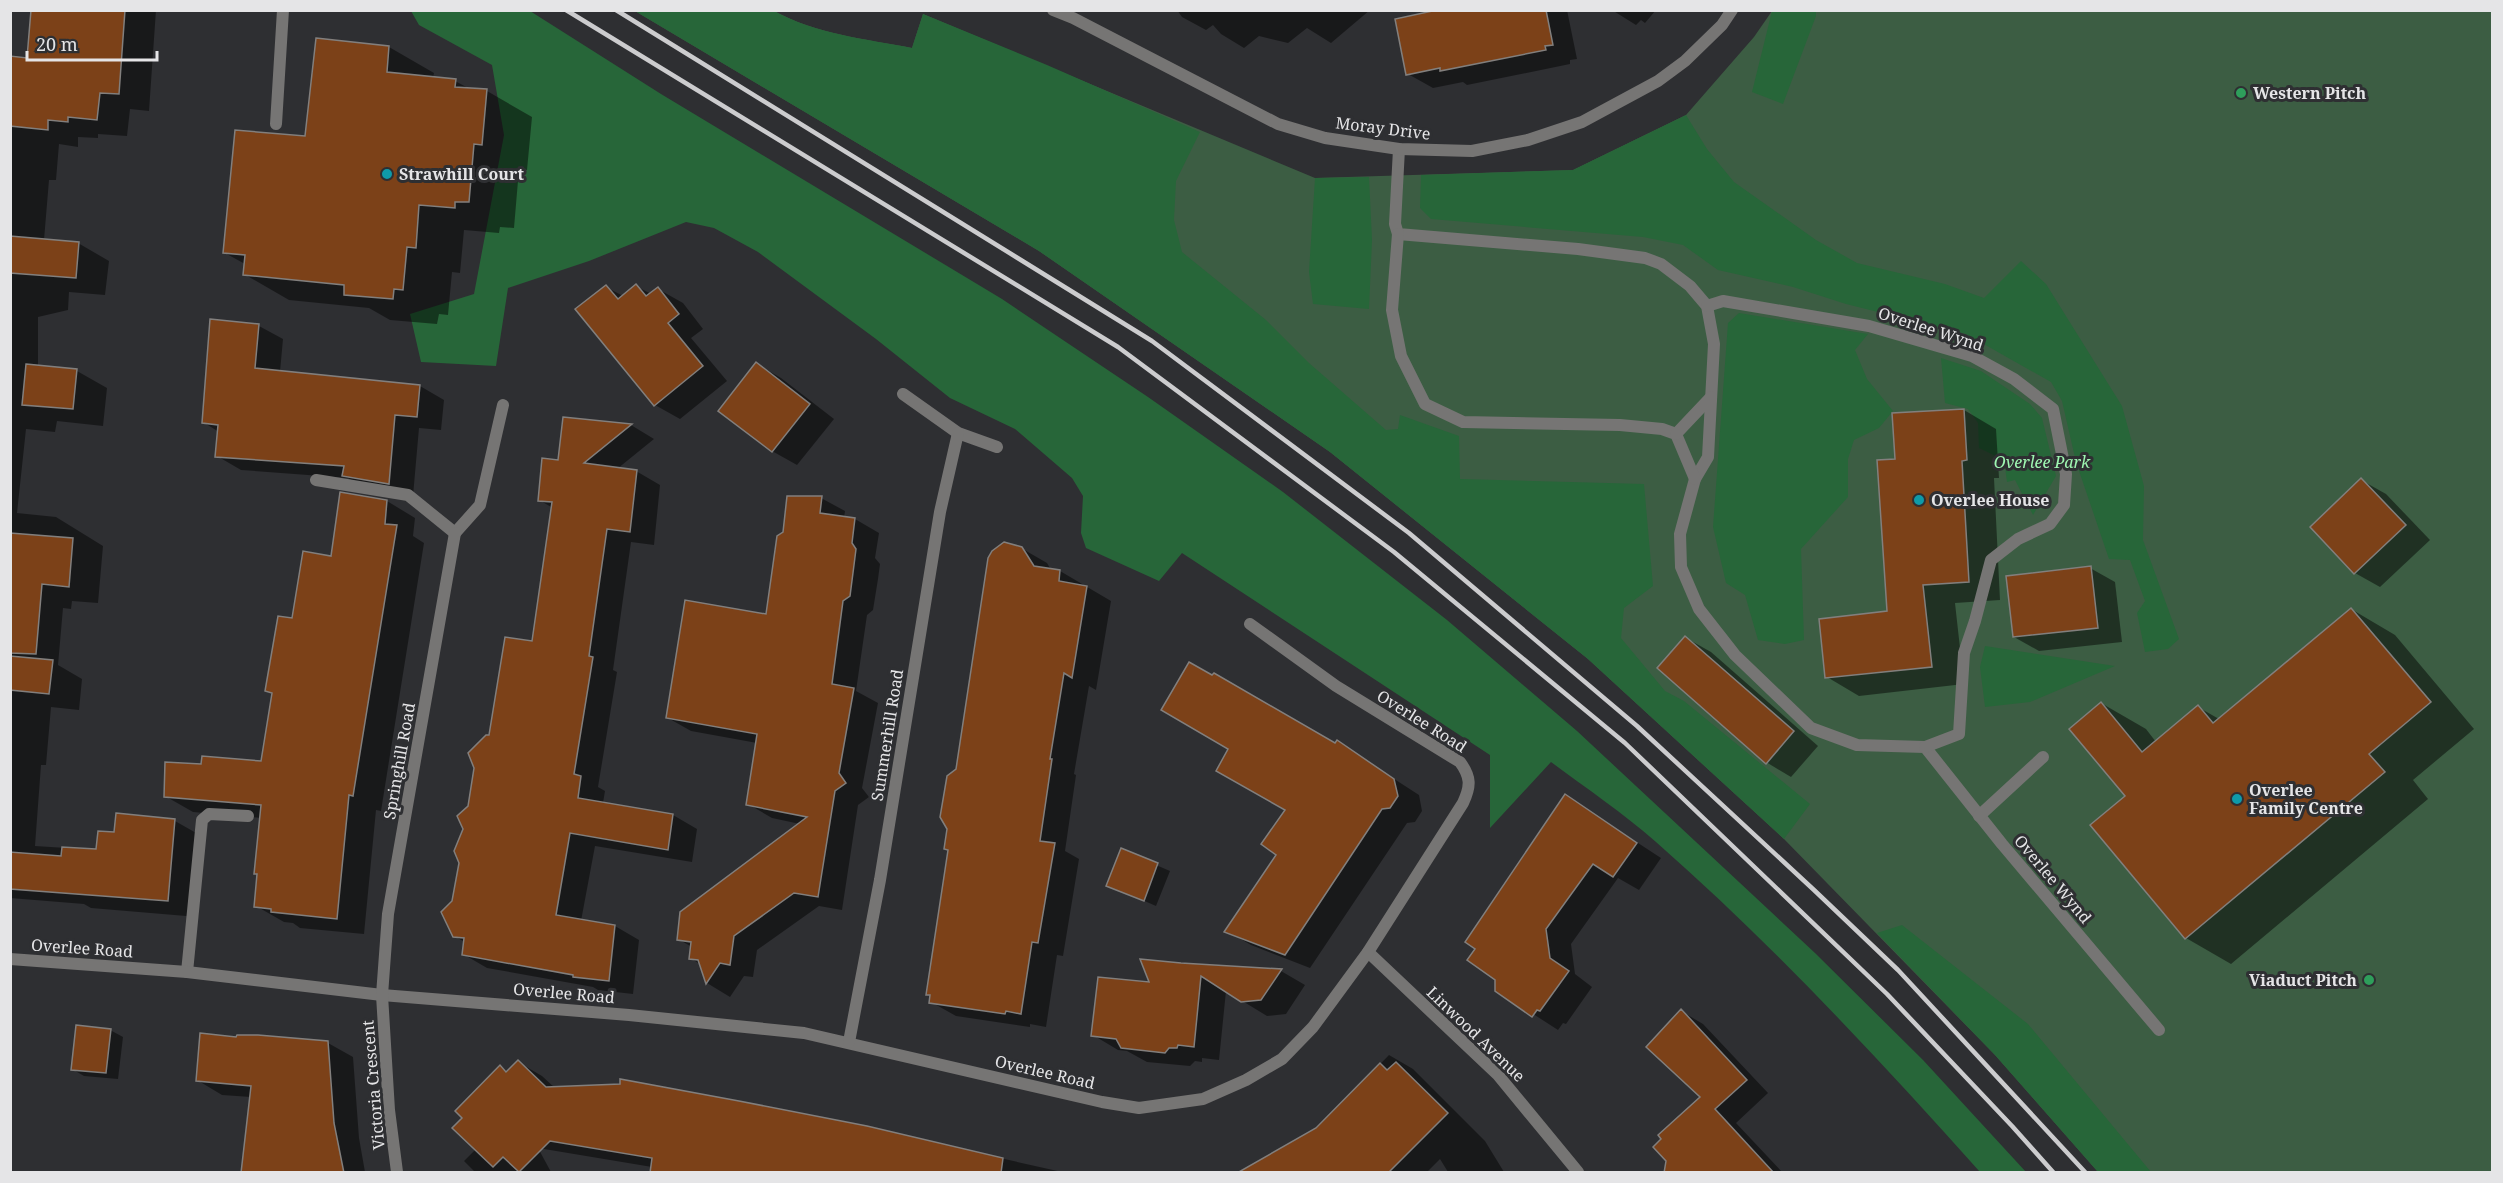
<svg xmlns="http://www.w3.org/2000/svg" width="2503" height="1183" viewBox="0 0 2503 1183" font-family="'Noto Serif',serif">
<style>
.green{fill:#3c5d43}
.forest{fill:#276639}
.shadow{fill:#0007}
.building{fill:#7c4118;stroke:#827f7d;stroke-width:1.5}
.lines{fill:none;stroke-linecap:round;stroke-linejoin:round}
.lane{stroke:#767574;stroke-width:12}
.street{stroke:#767574;stroke-width:12}
.rail{stroke:#ccccce;stroke-width:4.5}
.leisure-dot{fill:#2e9e5b;stroke:#2e2f32;stroke-width:2}
.culture-dot{fill:#0f9aa8;stroke:#2e2f32;stroke-width:2}
.labels{text-anchor:middle;dominant-baseline:central;stroke-width:6;stroke-linejoin:round;paint-order:stroke}
.poi-label{font-size:16px;font-weight:bold;fill:#e5e5e7;stroke:#2e2f32;text-anchor:start}
.street-label{font-size:16px;fill:#e5e5e7;stroke:#2e2f32}
.park-label{font-size:16px;font-style:italic;fill:#9ff7b2;stroke:#2e2f32}
</style>
<rect width="100%" height="100%" fill="#2e2f32"/>
<!-- green -->
<path class="green" d="M635,11H774C816,34 866,39 912,48L923,14L1315,178L1573,170L1686,115L1754,37L1772,11H2492V1172H2098L1995,1055L1784,839L1588,659L1330,452L1039,251Z"/>
<!-- forest -->
<g class="forest">
<path d="M411,11H530L661,94L1002,299L1148,397L1283,492L1447,620L1577,731L1815,953L1923,1060L2026,1172H1980C1877,1057 1772,944 1656,842C1623,813 1586,788 1551,762L1490,828V755L1182,553L1159,581L1086,548L1081,533L1083,496L1072,478L1015,429L950,398L876,339L758,252L714,228L686,222L589,261L508,288L496,366L421,362L410,314L474,294L504,135L492,65L419,25Z"/>
<path d="M635,11H774C816,34 866,39 912,48L923,14L1047,65L1200,132L1176,181L1174,220L1182,252L1266,320L1309,363L1386,430L1398,429L1400,415L1459,436L1460,479L1644,484L1653,586L1624,608L1621,638L1665,691L1684,701L1810,804L1784,839L1588,659L1330,452L1039,251Z"/>
<polygon points="1772,11 1816,11 1816,16 1783,104 1752,92"/>
<polygon points="1686,115 1707,149 1734,182 1816,240 1857,263 1945,284 1984,298 2021,261 2046,284 2122,406 2144,486 2143,540 2179,639 2168,649 2145,652 2137,613 2145,601 2130,560 2109,559 2076,462 2062,401 2051,382 1966,334 1846,304 1793,287 1718,270 1683,245 1643,237 1431,219 1420,208 1421,175 1573,170"/>
<polygon points="1369,177 1372,240 1369,309 1313,304 1309,272 1315,178"/>
<polygon points="1739,313 1868,334 1855,350 1867,379 1893,411 1879,428 1854,440 1848,459 1848,497 1801,549 1804,640 1785,644 1758,640 1745,595 1726,583 1713,527 1728,323"/>
<polygon points="1941,358 1981,371 2030,404 2042,418 2056,476 2033,515 2015,480 2007,482 2004,460 1979,448 1978,423 1968,409 1945,403"/>
<polygon points="1985,646 2115,666 2030,702 1985,707 1980,667"/>
<polygon points="1902,925 2028,1024 2151,1172 2098,1172 1995,1055 1877,933"/>
</g>
<!-- shadow -->
<g class="shadow">
<polygon points="32,10 156,10 149,111 130,109 127,136 98,134 98,138 78,137 78,147 59,144 56,180 49,180 44,240 78,243 109,261 105,295 69,292 68,310 38,317 38,367 77,371 107,388 103,426 57,421 55,432 26,429 17,513 56,517 103,546 98,603 72,601 71,609 63,608 58,665 82,679 79,710 51,707 46,765 41,765 35,846 98,850 116,834 117,815 175,821 205,838 198,917 91,908 84,904 10,898 10,58 29,60"/>
<polygon points="1177,10 1370,10 1331,43 1307,28 1288,43 1259,36 1244,48 1221,34 1213,25 1206,30 1182,17"/>
<polygon points="1445,10 1567,10 1577,59 1570,60 1570,64 1467,85 1463,82 1433,88 1408,74"/>
<polygon points="1656,10 1645,23 1641,20 1636,25 1612,10"/>
<polygon points="389,47 434,73 433,78 455,81 470,89 487,91 532,117 527,170 519,169 514,228 500,227 499,233 464,230 460,273 452,272 448,315 439,314 437,324 390,320 369,308 289,300 244,274 245,264 225,253 306,138"/>
<polygon points="636,286 651,294 658,289 683,303 703,329 691,338 727,381 680,419 655,405 606,287 623,296"/>
<polygon points="259,326 283,339 280,372 420,386 444,400 441,430 419,428 413,496 368,489 348,478 241,470 217,456 219,432 203,422"/>
<polygon points="757,364 781,378 834,419 797,465 772,451"/>
<polygon points="1964,410 1996,429 1999,478 1994,478 2000,600 1955,603 1964,684 1859,696 1827,677 1888,612 1897,460"/>
<polygon points="564,419 631,425 654,439 617,469 636,471 660,485 654,545 631,542 613,670 617,672 598,787 605,791 603,803 673,815 697,829 692,862 595,846 581,921 615,926 639,940 633,994 598,990 593,987 487,968 463,954 465,942 454,936 454,902 469,807 490,737 534,642 553,508 539,500 560,462"/>
<polygon points="2361,480 2386,494 2430,540 2380,587 2355,573 2312,527"/>
<polygon points="341,494 387,501 415,518 413,536 424,543 381,811 376,810 364,934 300,928 293,923 284,922 256,906 258,875 256,873 262,818 193,812 165,796 202,766 262,763 274,695 267,691 294,620 332,558"/>
<polygon points="821,498 845,511 844,518 855,519 879,533 875,558 880,564 878,579 873,610 867,615 856,691 878,703 862,788 869,797 858,805 842,910 819,906 757,950 753,977 744,976 730,997 707,983 700,964 690,958 692,947 678,939 800,824 772,818 748,804 757,743 691,731 668,718 768,615"/>
<polygon points="1021,548 1047,563 1051,570 1060,571 1111,601 1096,690 1089,686 1074,774 1076,775 1065,851 1079,859 1063,956 1057,955 1046,1027 1030,1024 1030,1027 956,1016 931,1002 932,996 928,994 949,850 957,770"/>
<polygon points="2090,568 2115,582 2122,642 2039,651 2014,637"/>
<polygon points="2351,609 2395,635 2474,729 2413,780 2428,799 2231,964 2186,938 2127,796 2101,703 2146,729 2156,742 2198,707 2219,719"/>
<polygon points="1686,638 1711,652 1818,746 1791,777 1766,762"/>
<polygon points="1337,742 1419,795 1422,811 1415,822 1407,823 1310,968 1251,945 1227,931 1278,855 1341,749"/>
<polygon points="1566,796 1661,858 1639,890 1618,878 1571,944 1575,974 1592,987 1566,1024 1563,1023 1558,1030 1496,990"/>
<polygon points="1121,850 1170,871 1156,906 1108,885"/>
<polygon points="1142,961 1281,971 1305,985 1286,1014 1267,1016 1226,991 1219,1060 1202,1058 1202,1062 1195,1061 1190,1066 1147,1062 1127,1051 1118,1050 1093,1035 1151,984"/>
<polygon points="1681,1011 1703,1024 1768,1093 1736,1123 1782,1172 1670,1172 1702,1097"/>
<polygon points="110,1030 123,1037 118,1079 84,1076 72,1069"/>
<polygon points="238,1038 328,1043 353,1057 359,1138 365,1172 243,1172 251,1097 222,1095 197,1080"/>
<polygon points="1389,1055 1413,1069 1485,1141 1504,1172 1448,1172 1440,1159 1427,1172 1242,1172 1317,1129"/>
<polygon points="518,1062 542,1076 555,1088 866,1128 1062,1172 652,1172 652,1167 538,1148 551,1172 475,1172 464,1161 476,1149 464,1118 500,1067 508,1072"/>
</g>
<!-- building -->
<g class="building">
<polygon points="31,10 125,10 119,94 100,93 97,120 68,117 68,122 48,120 48,130 10,126 10,56 27,58"/>
<polygon points="1437,10 1546,10 1553,45 1545,46 1546,50 1440,71 1440,68 1406,75 1395,19"/>
<polygon points="316,38 389,46 387,72 456,79 455,87 487,89 482,145 474,144 469,202 455,202 455,208 419,205 416,248 407,247 403,290 394,289 393,299 344,295 344,285 243,275 245,255 223,253 235,130 305,136"/>
<polygon points="10,236 79,242 76,278 10,273"/>
<polygon points="636,284 646,296 658,287 679,314 668,323 703,366 654,406 575,309 606,285 618,299"/>
<polygon points="210,319 259,324 255,368 420,385 417,417 395,415 389,484 342,476 344,466 215,457 218,425 202,423"/>
<polygon points="756,362 810,404 772,452 718,411"/>
<polygon points="26,364 77,369 73,409 22,405"/>
<polygon points="1964,409 1967,460 1962,461 1969,582 1923,585 1932,667 1825,678 1819,619 1887,611 1877,460 1895,459 1892,413"/>
<polygon points="563,417 632,424 584,463 637,470 630,532 607,529 589,656 593,657 574,774 581,776 578,798 673,814 668,850 570,833 556,915 615,925 609,981 573,977 573,975 462,955 464,938 453,937 441,912 452,901 459,863 454,851 463,829 457,816 468,806 474,768 468,753 486,735 489,735 505,637 532,641 552,502 538,501 542,458 558,460"/>
<polygon points="2361,478 2406,525 2354,574 2310,527"/>
<polygon points="340,492 387,500 385,524 397,525 353,796 349,795 337,919 271,912 271,909 254,907 257,874 254,874 261,805 164,797 165,762 201,764 202,756 261,761 272,693 265,691 278,616 292,618 303,551 331,556"/>
<polygon points="787,496 822,496 820,513 855,518 852,543 856,549 854,565 850,596 843,601 832,684 854,688 839,773 846,783 835,791 818,897 794,893 734,936 730,965 720,963 706,984 698,960 689,959 691,942 677,940 680,912 807,817 746,805 757,734 666,718 685,600 766,614 777,536 783,532"/>
<polygon points="10,533 73,538 69,587 42,584 36,654 10,653"/>
<polygon points="1004,542 1022,547 1034,566 1060,570 1059,581 1087,586 1072,678 1064,673 1050,759 1052,759 1040,841 1055,843 1038,943 1032,942 1021,1014 1006,1011 1005,1014 929,1003 930,995 926,995 948,850 944,849 947,829 940,817 947,776 956,769 988,558 992,551"/>
<polygon points="2091,566 2098,628 2013,637 2006,576"/>
<polygon points="2351,608 2431,702 2369,754 2385,772 2185,939 2090,825 2125,796 2069,729 2101,702 2142,752 2198,705 2213,723"/>
<polygon points="1685,636 1794,731 1766,764 1657,668"/>
<polygon points="10,656 53,660 49,694 10,690"/>
<polygon points="1189,662 1212,675 1214,673 1335,743 1337,740 1394,779 1398,796 1390,808 1382,809 1285,955 1224,932 1276,855 1261,844 1285,810 1216,771 1228,749 1161,710"/>
<polygon points="1565,794 1637,843 1613,877 1593,864 1546,929 1550,958 1569,971 1540,1011 1537,1010 1532,1017 1495,991 1495,980 1467,960 1475,949 1465,942"/>
<polygon points="116,813 175,819 168,901 10,889 10,852 61,856 62,847 96,849 98,831 114,832"/>
<polygon points="1121,848 1158,863 1144,901 1106,886"/>
<polygon points="1140,959 1181,963 1282,969 1261,1000 1241,1002 1201,976 1194,1047 1178,1045 1177,1048 1169,1048 1165,1053 1121,1048 1116,1039 1091,1036 1098,977 1149,982"/>
<polygon points="1681,1009 1747,1080 1715,1109 1774,1173 1664,1173 1666,1161 1653,1147 1661,1139 1658,1135 1700,1097 1646,1047"/>
<polygon points="76,1025 111,1029 106,1073 71,1070"/>
<polygon points="200,1033 236,1037 237,1035 258,1035 328,1041 334,1123 344,1173 241,1173 251,1086 196,1081"/>
<polygon points="518,1060 546,1087 620,1084 620,1079 739,1101 867,1126 1003,1158 1001,1173 650,1173 652,1158 550,1141 519,1172 503,1157 493,1167 452,1128 462,1118 455,1111 500,1065 506,1072"/>
<polygon points="1396,1062 1448,1113 1388,1173 1237,1173 1316,1128 1380,1063 1387,1070"/>
</g>
<g class="lines">
<!-- lane -->
<g class="lane">
<polyline points="1399,149 1395,224 1398,234 1578,249 1645,258 1661,264 1690,286 1707,306 1714,344 1708,457 1695,479 1680,534 1681,567 1699,609 1735,655 1811,728 1857,745 1925,747 2002,844 2159,1030"/>
<polyline points="1398,234 1392,310 1401,356 1425,404 1463,422 1620,425 1662,429 1676,434 1695,479"/>
<polyline points="1707,306 1723,301 1869,326 1972,356 2014,379 2053,409 2066,474 2064,505 2050,524 2018,539 1991,560 1975,621 1964,653 1959,734 1925,747"/>
<polyline points="1676,434 1711,397"/>
<polyline points="316,480 408,495 455,533 480,505 503,405"/>
<polyline points="1979,816 2043,757"/>
<polyline points="187,972 202,820 209,814 248,816"/>
</g>
<!-- street -->
<g class="street">
<polyline points="1053,10 1073,18 1278,124 1325,138 1399,149 1472,151 1528,140 1582,122 1658,81 1685,61 1722,25 1732,10"/>
<polyline points="276,124 283,10"/>
<polyline points="903,394 958,433 997,447"/>
<polyline points="1368,952 1498,1075 1578,1172"/>
<path d="M10,959L187,972L382,995L629,1015L804,1033L1102,1102L1139,1108L1203,1099L1246,1080L1282,1059L1313,1027L1368,952L1463,803C1471,786 1471,777 1460,762L1336,686L1250,624"/>
<polyline points="849,1042 880,880 940,512 958,433"/>
<polyline points="397,1172 389,1110 382,995 388,914 455,533"/>
</g>
<!-- rail -->
<g class="rail">
<polyline points="566,10 1118,347 1394,552 1625,743 1887,994 2012,1126 2053,1172"/>
<polyline points="616,10 1152,341 1409,533 1637,726 1814,890 1898,970 2085,1172"/>
</g>
</g>
<!-- markers -->
<g class="leisure-dot">
<circle cx="2241" cy="93" r="6"/>
<circle cx="2369" cy="980" r="6"/>
</g>
<g class="culture-dot">
<circle cx="387" cy="174" r="6"/>
<circle cx="1919" cy="500" r="6"/>
<circle cx="2237" cy="799" r="6"/>
</g>
<g class="labels">
<!-- poi labels -->
<g class="poi-label">
<text x="2253" y="93">Western Pitch</text>
<text x="399" y="174">Strawhill Court</text>
<text x="1931" y="500">Overlee House</text>
<text x="2249" y="790">Overlee<tspan x="2249" dy="18">Family Centre</tspan></text>
<text x="2357" y="980" text-anchor="end">Viaduct Pitch</text>
</g>
<!-- street labels -->
<g class="street-label">
<text transform="translate(1383 128) rotate(7)">Moray Drive</text>
<text transform="translate(1931 329) rotate(18)">Overlee Wynd</text>
<text transform="translate(1422 721) rotate(32)">Overlee Road</text>
<text transform="translate(887 735) rotate(-81)">Summerhill Road</text>
<text transform="translate(399 761) rotate(-80)">Springhill Road</text>
<text transform="translate(2053 879) rotate(50)">Overlee Wynd</text>
<text transform="translate(82 948) rotate(4)">Overlee Road</text>
<text transform="translate(564 993) rotate(5)">Overlee Road</text>
<text transform="translate(1476 1034) rotate(44)">Linwood Avenue</text>
<text transform="translate(1045 1072) rotate(13)">Overlee Road</text>
<text transform="translate(373 1085) rotate(-95)">Victoria Crescent</text>
</g>
<!-- park labels -->
<g class="park-label">
<text x="2042" y="462">Overlee Park</text>
</g>
</g>
<!-- border -->
<rect width="2503" height="1183" fill="none" stroke="#e5e5e7" stroke-width="24"/>
<!-- scale -->
<path d="M27 51v9h130v-9" fill="none" stroke="#e5e5e7" stroke-width="3"/>
<text x="36" y="51" font-size="18" fill="#e5e5e7" stroke="#2e2f32" stroke-width="4.5" paint-order="stroke">20 m</text>
</svg>
